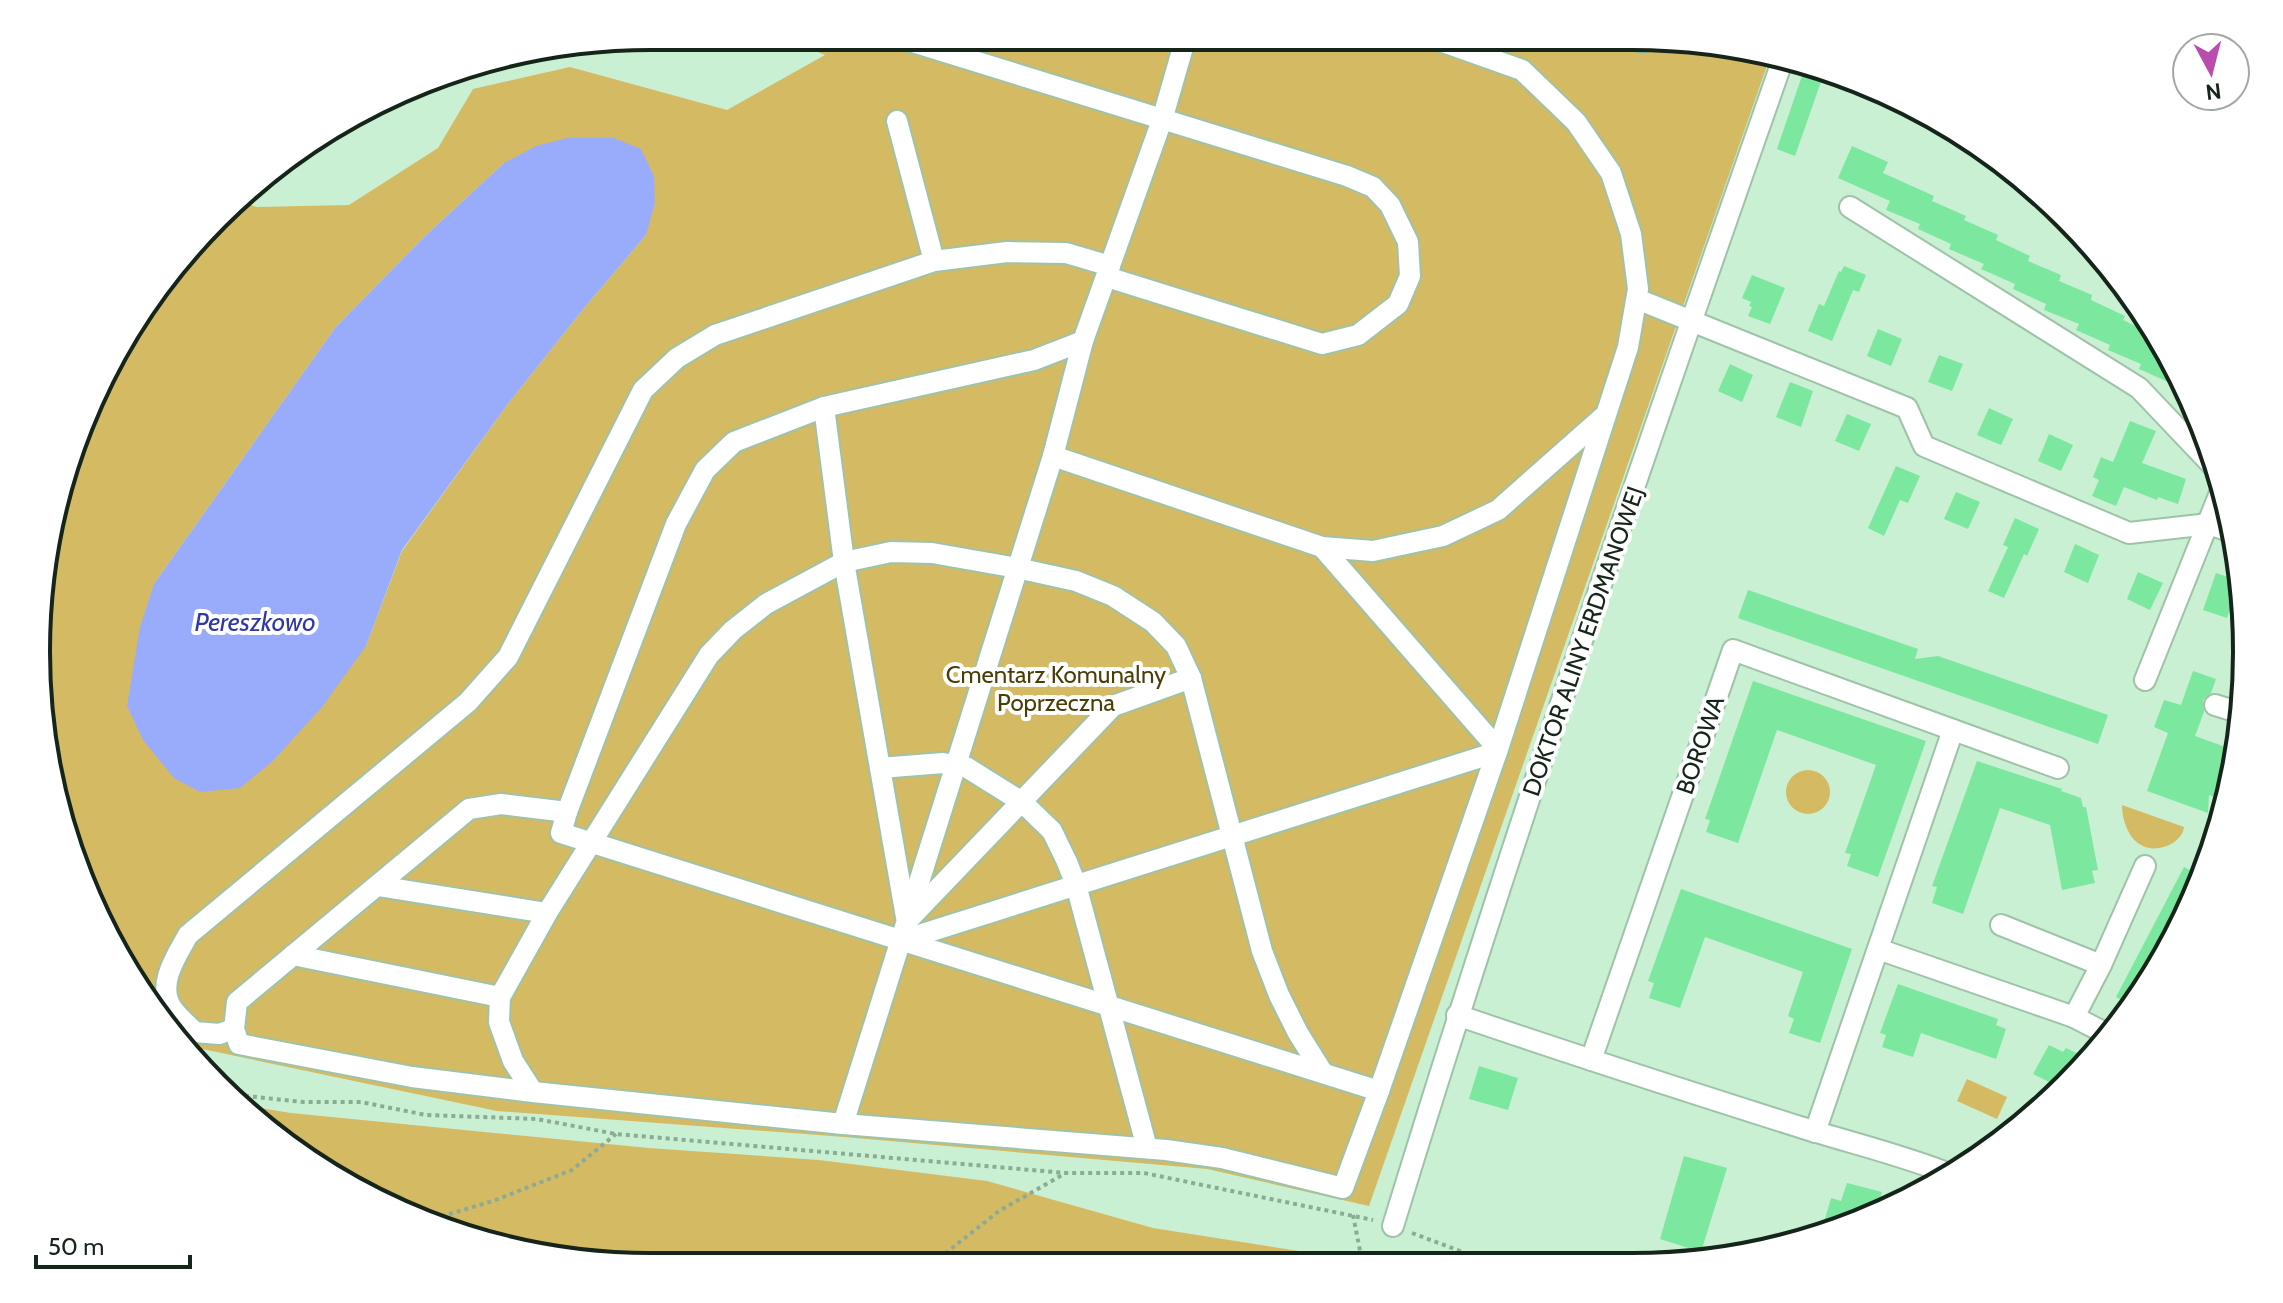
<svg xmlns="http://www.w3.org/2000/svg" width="2283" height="1303" viewBox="0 0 2283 1303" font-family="Cabin,sans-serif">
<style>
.green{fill:#d5ba64;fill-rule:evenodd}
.water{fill:#99acfb}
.building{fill:#7ce79e}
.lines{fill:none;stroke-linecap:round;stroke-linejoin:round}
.minor-casing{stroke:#9ec3a8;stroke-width:24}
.path{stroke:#8cab94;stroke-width:4;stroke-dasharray:4 4;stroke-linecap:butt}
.minor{stroke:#fff;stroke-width:20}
.labels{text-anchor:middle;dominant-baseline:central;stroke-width:8;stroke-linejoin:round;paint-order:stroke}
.street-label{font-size:24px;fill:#16251a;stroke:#fff}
.park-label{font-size:24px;fill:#4b3d08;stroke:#fff}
.water-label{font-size:26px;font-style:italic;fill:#3038a6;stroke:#fff}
.rim{fill:none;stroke:#16251a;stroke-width:4}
</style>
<rect width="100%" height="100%" fill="#c9f0d3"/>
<!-- green -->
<g class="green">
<path d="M807,36L1672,37L1770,57L1369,1206L1207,1169L844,1137L497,1111L183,1045L163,1027L83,887L44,720L49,692L40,666L57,492L140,309L241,202L257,207L349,205L438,148L473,89L570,67L727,110L825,55L803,46ZM504,163L646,235L584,308L507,405L402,551L366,646L154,584L335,328L424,237Z"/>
<circle cx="1808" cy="792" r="22"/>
<path d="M2122,805L2184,827C2182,844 2156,854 2141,845C2128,838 2122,819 2122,805Z"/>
<polygon points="1967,1079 2007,1097 1997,1119 1957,1101"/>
<polygon points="248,1106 291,1113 649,1148 819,1160 987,1181 1153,1228 1394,1266 611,1266 453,1234 310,1164"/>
</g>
<!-- water -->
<polygon class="water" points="567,138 614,138 641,149 654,176 655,203 646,235 584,308 507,405 402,550 366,646 322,707 273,761 240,788 200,792 174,778 143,740 127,706 140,627 154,584 335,328 424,237 504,163 536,146"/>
<!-- building -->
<g class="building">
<polygon points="1804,70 1823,76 1795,156 1777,149"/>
<polygon points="1852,146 1888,162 1883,173 1934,196 1932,201 1966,216 1964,220 1998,235 1996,240 2030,256 2028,261 2061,275 2059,281 2092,295 2091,300 2125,316 2123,320 2157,336 2186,390 2139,369 2141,364 2108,350 2110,345 2076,330 2079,324 2044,310 2046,304 2013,289 2015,284 1981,269 1984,264 1949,249 1951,244 1918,229 1920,224 1886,210 1890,201 1838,178"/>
<polygon points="1844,266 1866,275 1859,292 1853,290 1832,341 1808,331 1819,304 1824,306 1839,271 1841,272"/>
<polygon points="1752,275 1785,288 1770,324 1748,316 1752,307 1749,306 1751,302 1742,298"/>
<polygon points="1878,329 1902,339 1891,366 1867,356"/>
<polygon points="1939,355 1963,364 1952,391 1928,382"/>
<polygon points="1730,364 1753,375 1742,402 1718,391"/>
<polygon points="1790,382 1813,391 1801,427 1776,417"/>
<polygon points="1989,408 2013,419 2001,445 1977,435"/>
<polygon points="1847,414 1871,424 1859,451 1835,441"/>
<polygon points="2130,421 2156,431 2142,463 2186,479 2178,504 2158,497 2157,500 2124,487 2116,506 2092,496 2099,480 2093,477 2101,457 2113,462"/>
<polygon points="2049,434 2073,445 2061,471 2038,461"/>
<polygon points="1896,466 1920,476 1908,503 1900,500 1884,536 1868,528"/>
<polygon points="1956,492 1980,502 1968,529 1944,519"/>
<polygon points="2015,518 2039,529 2027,556 2024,554 2004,598 1988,591 2008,547 2003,545"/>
<polygon points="2075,544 2099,555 2088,583 2064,572"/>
<polygon points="2138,572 2163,583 2150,610 2127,599"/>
<polygon points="2216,573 2240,581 2227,618 2203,610"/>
<polygon points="1748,590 1918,649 1915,659 1938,656 2108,715 2098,744 1738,618"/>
<polygon points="2193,671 2216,679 2211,693 2203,700 2204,712 2195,736 2231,749 2225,765 2235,769 2226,801 2209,795 2208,813 2147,791 2168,733 2154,727 2164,700 2181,705"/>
<polygon points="1753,681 1926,741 1878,877 1847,866 1851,854 1845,853 1876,765 1777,730 1738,843 1706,832 1710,820 1705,819"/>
<polygon points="1977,761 2062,789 2061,791 2081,798 2083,807 2086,807 2098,870 2092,871 2095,883 2062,890 2050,825 2000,808 1963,914 1932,903 1937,887 1932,886"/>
<polygon points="2184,867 2203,877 2200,887 2144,993 2133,1006 2116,997"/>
<polygon points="1681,889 1852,949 1820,1043 1789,1033 1794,1019 1788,1016 1803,972 1705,937 1680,1008 1649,998 1654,983 1648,981"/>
<polygon points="1898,984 1998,1019 1996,1025 2006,1029 1996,1059 1921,1033 1913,1057 1882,1047 1886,1035 1880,1033"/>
<polygon points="2049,1045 2063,1052 2066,1048 2087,1058 2082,1068 2063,1089 2033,1074"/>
<polygon points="1479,1066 1518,1078 1508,1110 1469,1099"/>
<polygon points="1684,1156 1727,1168 1701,1252 1660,1239"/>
<polygon points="1847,1183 1882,1192 1876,1213 1829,1234 1820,1236 1831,1198 1841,1201"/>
</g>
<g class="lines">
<!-- minor casing -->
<g class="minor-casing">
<g id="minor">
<polyline points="893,36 1347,176 1373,187 1390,205 1408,242 1410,276 1398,304 1358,335 1322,344 1107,277"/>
<polyline points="1628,37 1643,42 1645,37"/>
<polyline points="897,121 934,261"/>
<polyline points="1850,207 2139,388 2216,469"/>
<polyline points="1637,299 1907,408 1924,446 2129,533 2209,524 2235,533"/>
<polyline points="1083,341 1034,360 824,407 734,442 705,470 676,524 567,812 501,804 469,809 237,1002 234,1029 239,1044 412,1077 533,1092 843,1124 1166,1150 1222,1158 1343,1188 1379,1091"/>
<polyline points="824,407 844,562 906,917"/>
<polyline points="1053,456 1322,547 1373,551 1443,536 1498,510 1603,417"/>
<polyline points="1322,547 1498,749"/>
<polyline points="2145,680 2222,488"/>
<polyline points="2215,705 2241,713"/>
<polyline points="880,768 943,763 966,767 1022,802 1052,831 1067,862 1076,885 1147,1148"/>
<polyline points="567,812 561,833 1379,1091 1498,749 1628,347 1638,289 1631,234 1611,173 1576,122 1522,70 1429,37"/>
<polyline points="378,886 547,913"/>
<polyline points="909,919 1113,706 1191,678"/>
<polyline points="2001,925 2101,965"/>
<polyline points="900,941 1497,752"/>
<polyline points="1878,949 2074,1017 2109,1035"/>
<polyline points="293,955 500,997"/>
<path d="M1457,1015C1571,1054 1686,1091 1800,1127C1851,1143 1903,1155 1952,1175"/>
<polyline points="2074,1017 2101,965 2145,866"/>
<path d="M234,1029L219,1034L195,1032C188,1025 178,1017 172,1008C156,985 177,955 188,935L468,702L508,657L643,390L677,358L715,335L934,261L1007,252L1066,253L1110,266"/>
<polyline points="1591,1060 1733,650 2058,768"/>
<polyline points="533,1092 513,1061 499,1022 500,997 547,913 709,655 733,630 766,604 844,562 891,552 932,553 1017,568 1076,581 1113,596 1153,622 1176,646 1191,678 1262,951 1279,995 1298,1033 1323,1073"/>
<polyline points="843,1124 1053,456 1083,341 1162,120 1186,37"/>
<polyline points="1815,1132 1953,730"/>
<path d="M1393,1226C1513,834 1647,446 1783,59"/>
</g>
</g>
<!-- path -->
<g class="path">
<polyline points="237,1095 303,1102 361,1102 426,1115 537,1119 616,1134 1066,1173 1144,1173 1373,1220"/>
<polyline points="1353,1215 1363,1266"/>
<polyline points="426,1221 493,1201 572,1170 616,1134"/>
<polyline points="1412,1233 1500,1266"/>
<polyline points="925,1266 937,1260 999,1211 1064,1174"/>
</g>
<!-- minor -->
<use href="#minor" class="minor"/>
</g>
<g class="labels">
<!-- street labels -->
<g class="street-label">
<text transform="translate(1583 641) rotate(-71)">DOKTOR ALINY ERDMANOWEJ</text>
<text transform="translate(1700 745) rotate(-71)">BOROWA</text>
</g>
<!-- park labels -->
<g class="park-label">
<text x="1056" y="674">Cmentarz Komunalny<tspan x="1056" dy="28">Poprzeczna</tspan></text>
</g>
<!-- water labels -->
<g class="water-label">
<text x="255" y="622">Pereszkowo</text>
</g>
</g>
<!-- crop -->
<path d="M0 0H2283V1303H0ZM651 50H1632A601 601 0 0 1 2233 651V652A601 601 0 0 1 1632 1253H651A601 601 0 0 1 50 652V651A601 601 0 0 1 651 50Z" fill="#fff" fill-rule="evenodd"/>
<path class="rim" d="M651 50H1632A601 601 0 0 1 2233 651V652A601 601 0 0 1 1632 1253H651A601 601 0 0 1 50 652V651A601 601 0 0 1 651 50Z"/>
<!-- north arrow -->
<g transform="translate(2211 72) rotate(173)"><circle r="38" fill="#ffffff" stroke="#a2a8a3" stroke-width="2"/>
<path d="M0-6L14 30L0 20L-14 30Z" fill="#b94cac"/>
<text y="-12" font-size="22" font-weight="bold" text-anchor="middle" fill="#16251a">N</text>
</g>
<!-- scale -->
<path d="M36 1255v12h154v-12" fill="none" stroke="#16251a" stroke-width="4"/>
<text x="48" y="1255" font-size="24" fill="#16251a" stroke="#ffffff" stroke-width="6" paint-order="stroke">50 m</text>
</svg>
